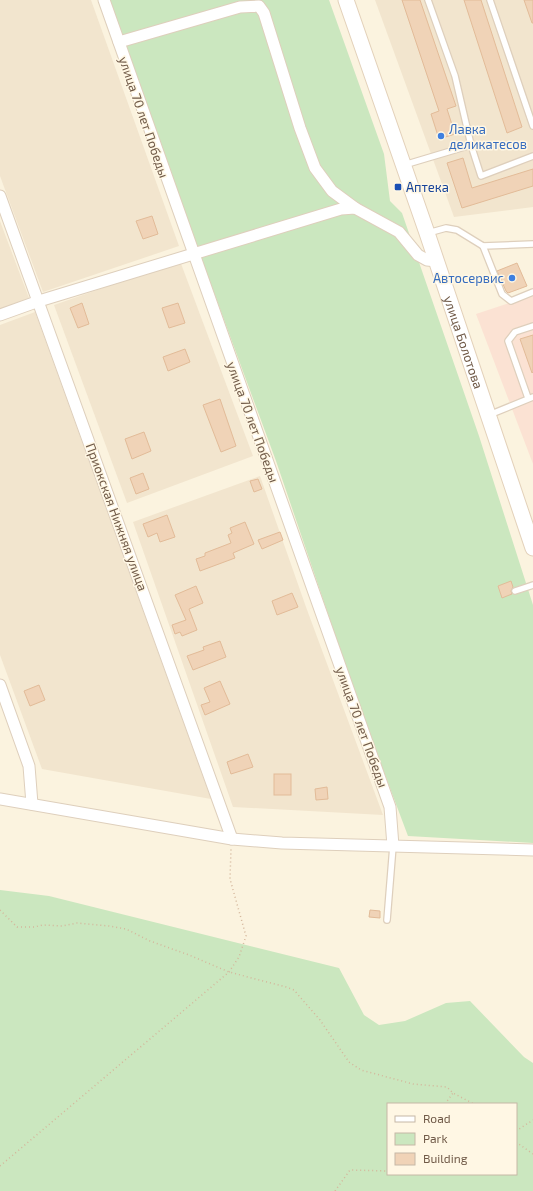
<svg xmlns="http://www.w3.org/2000/svg" width="533" height="1191" viewBox="0 0 533 1191" font-family="'Exo 2',sans-serif">
<style>
.residential{fill:#f2e5ce}
.commercial{fill:#fbe2d3}
.green{fill:#cbe7bf;fill-rule:evenodd}
.building{fill:#f0d3b7;stroke:#e2bb98}
.lines{fill:none;stroke-linecap:round;stroke-linejoin:round}
.service-casing{stroke:#decfbc;stroke-width:8}
.minor-casing{stroke:#decfbc;stroke-width:13}
.secondary-casing{stroke:#e3d1ba;stroke-width:17}
.path{stroke:#d4b69b;stroke-width:1.5;stroke-dasharray:1 3;stroke-linecap:butt}
.service{stroke:#fff;stroke-width:5.5}
.minor{stroke:#fff;stroke-width:11}
.secondary{stroke:#fff;stroke-width:15}
.shop-dot{fill:#3f7fe0;stroke:#fff7e4;stroke-width:1.5}
.transit-dot{fill:#1a4fb4;stroke:#fff7e4;stroke-width:1.5}
.labels{text-anchor:middle;dominant-baseline:central;stroke-width:3;stroke-linejoin:round;paint-order:stroke}
.street-label{font-size:13px;fill:#705a48;stroke:#fff7e4}
.shop-label{font-size:13px;fill:#366cbe;stroke:#fff7e4;text-anchor:start}
.transit-label{font-size:13px;fill:#164399;stroke:#fff7e4;text-anchor:start}
</style>
<rect width="100%" height="100%" fill="#fbf3df"/>
<!-- residential -->
<g class="residential">
<polygon points="0,0 91,0 179,246 43,292 0,176"/>
<polygon points="375,0 533,0 533,207 454,217"/>
<polygon points="0,221 29,298 0,309"/>
<polygon points="180,261 253,456 127,503 54,305"/>
<polygon points="35,312 211,799 42,769 0,655 0,325"/>
<polygon points="260,476 306,607 383,815 233,807 133,522"/>
</g>
<!-- commercial -->
<polygon class="commercial" points="533,295 533,464 476,314"/>
<!-- green -->
<g class="green">
<polygon points="110,0 329,0 384,154 390,201 402,213 479,436 533,605 533,843 408,836 361,711 276,461 184,211"/>
<path d="M0,890L49,896L339,968L364,1015L379,1025L405,1021L446,1003L470,1001L524,1057L533,1063V1191H0ZM388,1104H516V1174H388Z"/>
</g>
<!-- building -->
<g class="building">
<polygon points="402,0 420,0 456,106 447,109 455,134 439,139 431,114 439,111"/>
<polygon points="464,0 481,0 522,127 507,133"/>
<polygon points="524,0 533,0 533,23 532,23"/>
<polygon points="463,158 472,188 533,169 533,186 462,208 447,163"/>
<polygon points="152,216 158,234 143,239 136,221"/>
<polygon points="517,263 527,286 508,293 506,291 497,271"/>
<polygon points="82,303 89,324 78,328 70,308"/>
<polygon points="178,303 185,323 169,328 162,308"/>
<polygon points="533,335 533,372 532,373 520,339"/>
<polygon points="185,349 190,362 168,371 163,357"/>
<polygon points="220,399 236,446 221,452 203,405"/>
<polygon points="144,432 151,451 132,459 125,439"/>
<polygon points="143,473 149,489 136,494 130,478"/>
<polygon points="258,479 262,489 254,492 250,481"/>
<polygon points="167,515 175,537 160,542 157,533 148,537 143,524"/>
<polygon points="245,522 254,544 233,553 235,558 200,571 196,559 205,556 205,553 231,543 228,535 232,533 230,528"/>
<polygon points="280,532 283,540 262,549 258,540"/>
<polygon points="511,581 513,587 511,591 512,594 502,598 498,586"/>
<polygon points="196,586 203,603 189,609 197,630 182,636 180,632 175,634 172,625 186,620 175,595"/>
<polygon points="292,593 298,607 277,615 272,601"/>
<polygon points="220,641 226,657 193,670 187,656 204,650 203,647"/>
<polygon points="220,681 230,704 205,715 201,705 210,702 204,688"/>
<polygon points="39,685 45,700 30,706 24,691"/>
<polygon points="248,754 253,767 231,774 227,762"/>
<rect x="274" y="774" width="17" height="21"/>
<polygon points="327,787 328,799 316,800 315,789"/>
<polygon points="370,910 380,911 380,918 369,917"/>
</g>
<g class="lines">
<!-- service casing -->
<g class="service-casing">
<g id="service">
<polyline points="428,0 455,76 471,145"/>
<polyline points="490,0 533,126"/>
<polyline points="404,165 471,145 481,176 533,156"/>
<polyline points="428,233 446,228 457,230 483,246 533,244"/>
<polyline points="483,246 502,294 511,301 533,292"/>
<polyline points="528,398 508,341 515,332 533,326"/>
<polyline points="489,415 533,397"/>
<polyline points="515,591 533,585"/>
<polyline points="387,920 393,846"/>
</g>
</g>
<!-- minor casing -->
<g class="minor-casing">
<g id="minor">
<polyline points="104,0 390,807 393,846"/>
<polyline points="119,42 240,7 259,6 264,13 300,128 315,168 332,191 355,208"/>
<polyline points="0,196 232,839"/>
<polyline points="0,315 39,301 341,209 355,208 399,232 418,255 427,260 437,261"/>
<polyline points="0,685 29,766 32,804"/>
<polyline points="0,799 232,839 282,843 533,850"/>
</g>
</g>
<!-- secondary casing -->
<g class="secondary-casing">
<g id="secondary">
<path id="s1" d="M346,0L427,233L533,548"/>
</g>
</g>
<!-- path -->
<g class="path">
<polyline points="0,910 17,927 34,927 43,925 62,926 77,923 109,926 126,929 150,941 189,955 229,972 286,987 294,990 320,1020 349,1062 361,1070 413,1084 447,1087 453,1093 474,1104"/>
<polyline points="445,1104 453,1093"/>
<polyline points="516,1131 533,1120"/>
<polyline points="516,1142 533,1154"/>
<polyline points="0,1166 229,972 239,957 246,936 230,879 231,849"/>
<polyline points="335,1191 350,1170 388,1171"/>
</g>
<!-- service -->
<use href="#service" class="service"/>
<!-- minor -->
<use href="#minor" class="minor"/>
<!-- secondary -->
<use href="#secondary" class="secondary"/>
</g>
<!-- markers -->
<g class="shop-dot">
<circle cx="441" cy="136" r="4"/>
<circle cx="512" cy="278" r="4"/>
</g>
<rect class="transit-dot" x="394" y="183" width="8" height="8" rx="2"/>
<g class="labels">
<!-- street labels -->
<g class="street-label">
<text transform="translate(144 117) rotate(71)">улица 70 лет Победы</text>
<text stroke="none"><textPath href="#s1" startOffset="362">улица Болотова</textPath></text>
<text transform="translate(253 422) rotate(70)">улица 70 лет Победы</text>
<text transform="translate(117 517) rotate(70)">Приокская Нижняя улица</text>
<text transform="translate(362 727) rotate(70)">улица 70 лет Победы</text>
</g>
<!-- shop labels -->
<g class="shop-label">
<text x="449" y="129">Лавка<tspan x="449" dy="15">деликатесов</tspan></text>
<text x="504" y="278" text-anchor="end">Автосервис</text>
</g>
<!-- transit labels -->
<g class="transit-label">
<text x="406" y="187">Аптека</text>
</g>
</g>
<!-- legend -->
<rect x="387" y="1103" width="130" height="72" fill="#fff7e4" stroke="#c6b8a6"/>
<rect x="395" y="1116" width="20" height="6" fill="#ffffff" stroke="#c6b8a6"/>
<text x="423" y="1123" font-size="12" fill="#705a48">Road</text>
<rect x="395" y="1133" width="20" height="12" fill="#cbe7bf" stroke="#c6b8a6"/>
<text x="423" y="1143" font-size="12" fill="#705a48">Park</text>
<rect x="395" y="1153" width="20" height="12" fill="#f0d3b7" stroke="#c6b8a6"/>
<text x="423" y="1163" font-size="12" fill="#705a48">Building</text>
</svg>
